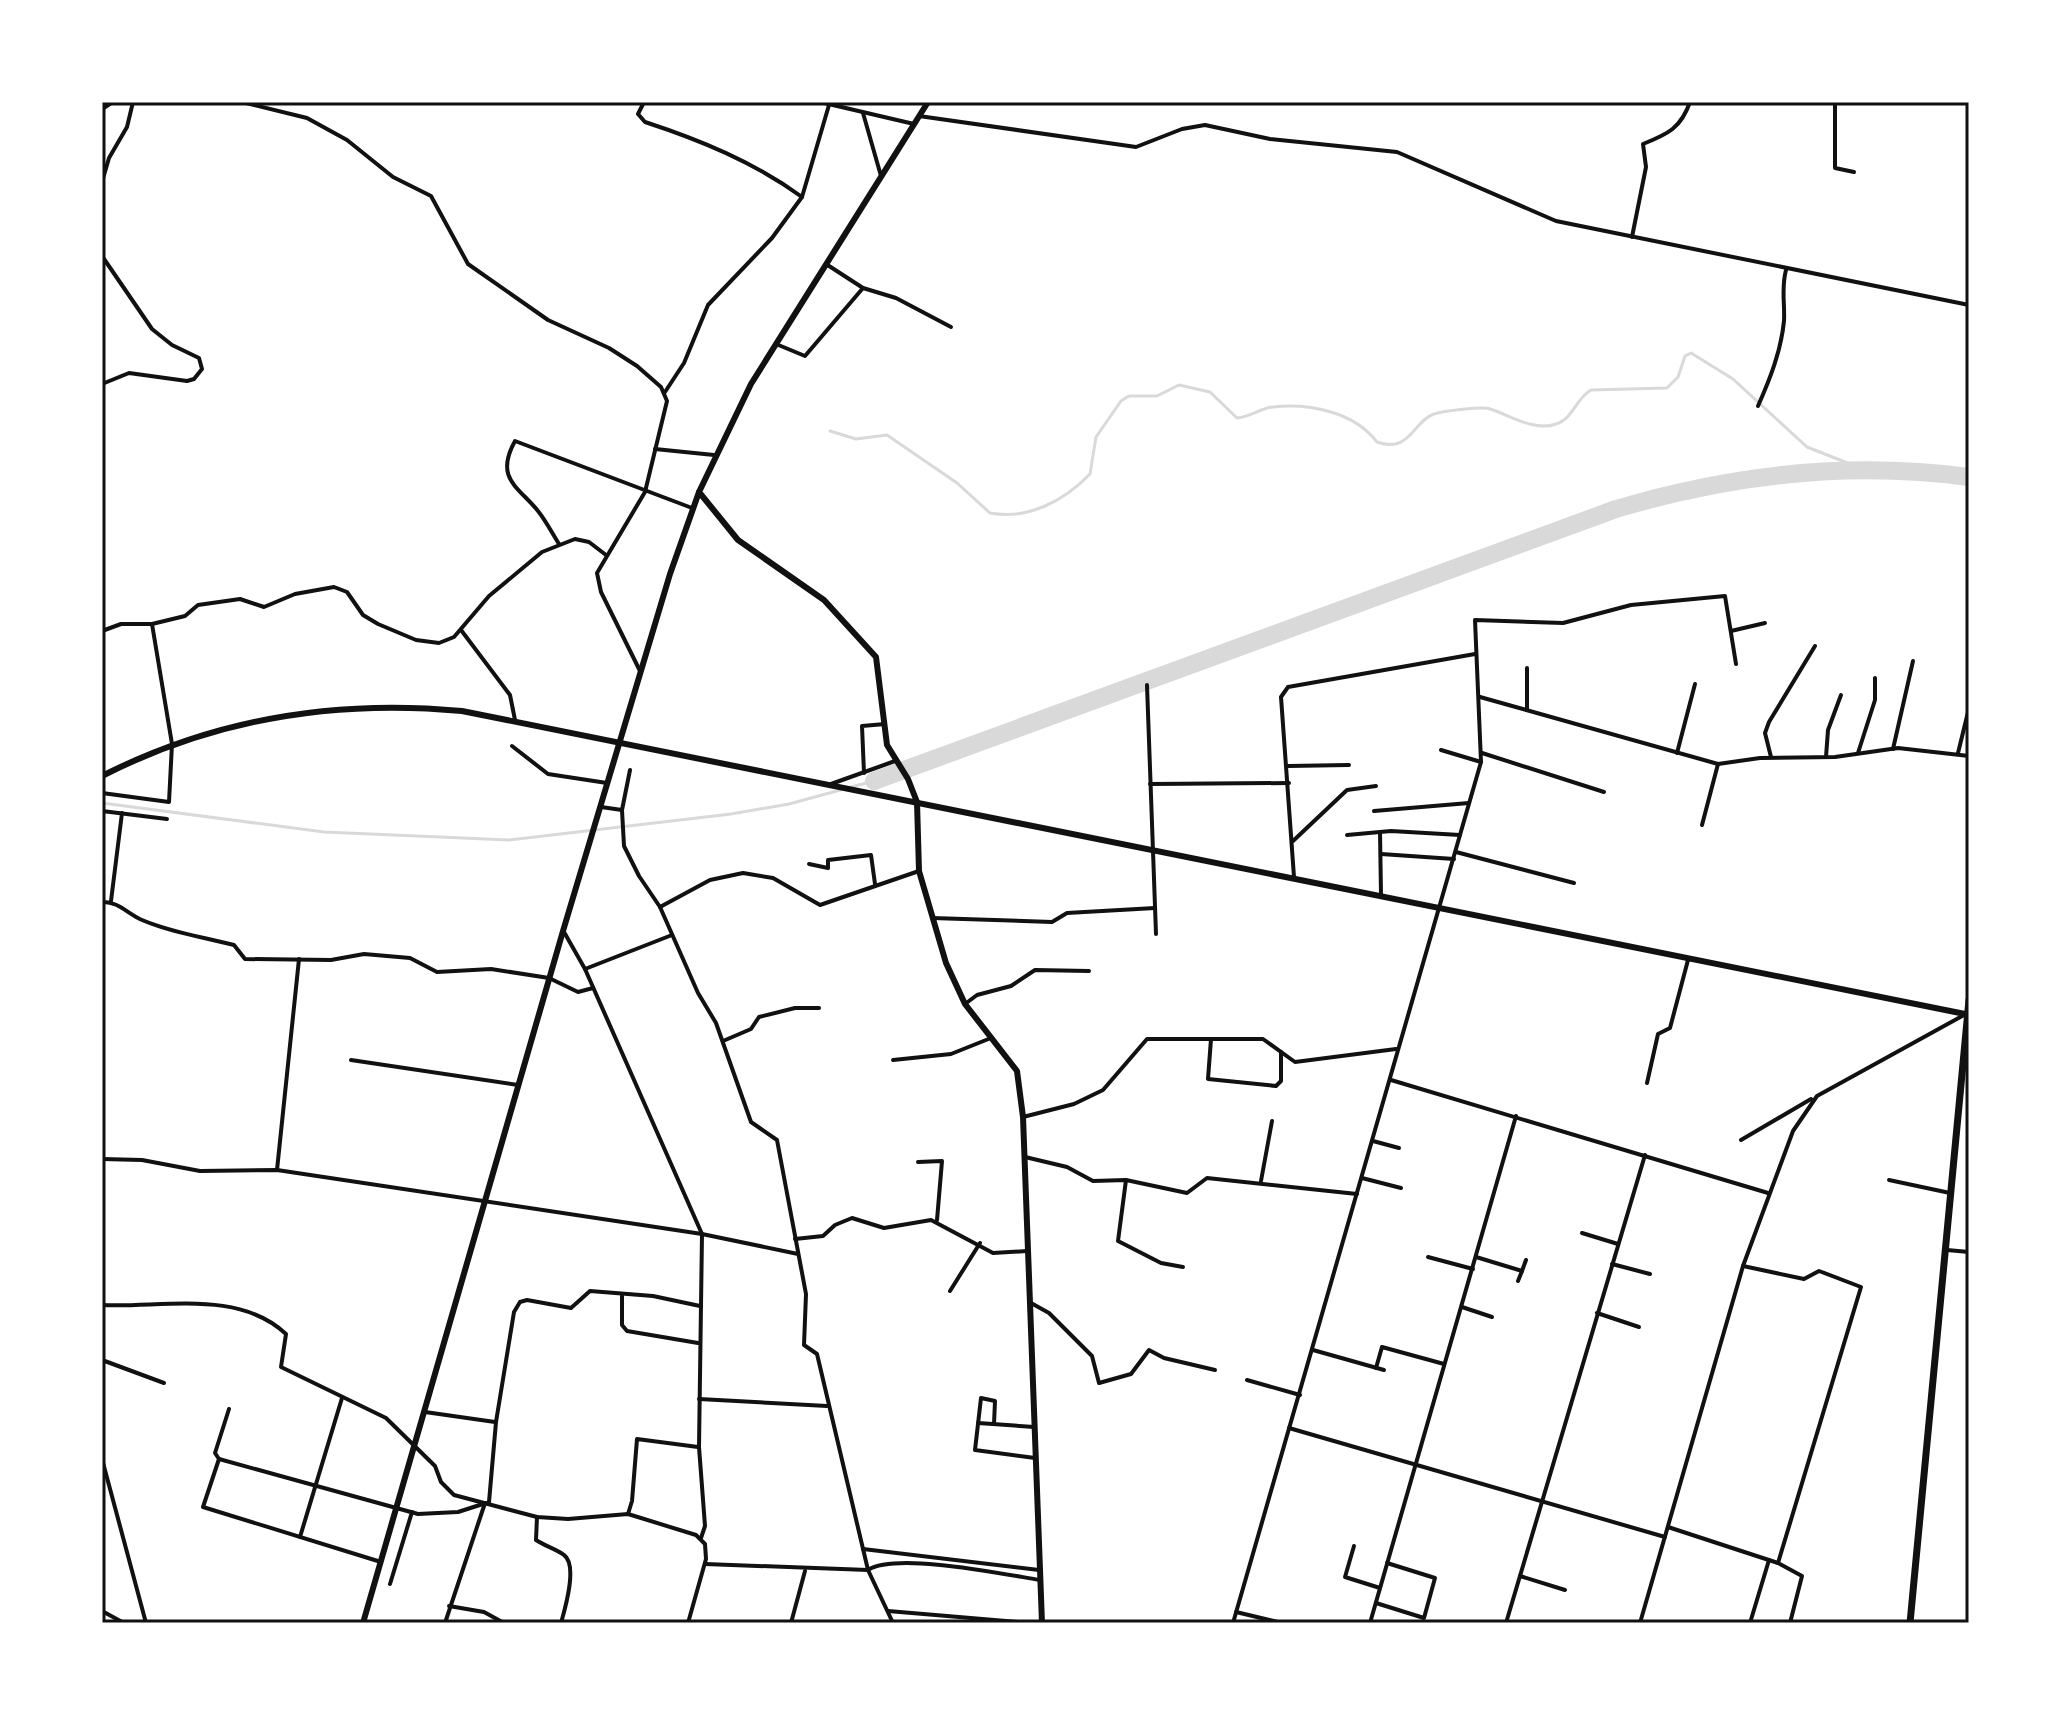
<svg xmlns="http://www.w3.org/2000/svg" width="2071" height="1725" viewBox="0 0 2071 1725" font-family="Ubuntu,sans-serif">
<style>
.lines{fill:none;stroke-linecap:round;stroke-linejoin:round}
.stream{stroke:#d9d9d9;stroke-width:3}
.river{stroke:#d9d9d9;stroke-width:18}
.minor{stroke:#111;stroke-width:4}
.tertiary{stroke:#111;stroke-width:6}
.secondary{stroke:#111;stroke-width:6}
.trunk{stroke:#111;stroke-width:7}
.neatline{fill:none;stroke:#111;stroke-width:3}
</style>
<rect width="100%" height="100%" fill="#fff"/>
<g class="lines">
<!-- stream -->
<g class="stream">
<path d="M830,431L856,439L887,435L957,483L990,513C1028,520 1064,501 1090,474L1096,437L1121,401L1129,396H1157L1179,385L1210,392L1237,418C1250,417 1261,408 1273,407C1310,403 1354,412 1377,442C1410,454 1413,421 1434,414C1443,411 1483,406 1490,409C1510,415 1534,432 1556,424C1573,419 1577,397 1591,390L1667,388L1678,377L1685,356L1691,353L1733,379L1807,447L1868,471"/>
<polyline points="851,787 874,781"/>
<polyline points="102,803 324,832 509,840 731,814 789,804 844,789"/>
</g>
<!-- river -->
<path class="river" d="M874,781L1616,509C1730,475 1851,461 1969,477"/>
<!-- minor -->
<g class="minor">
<polyline points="242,102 307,118 347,140 393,177 431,196 468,264 548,320 609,348 637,366 661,387 667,401 645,492 597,573 601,592 641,673"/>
<path d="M644,102L638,114L645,122C700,140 754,162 802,197"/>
<polyline points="820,102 914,124"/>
<polyline points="1835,102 1835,168 1854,172"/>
<polyline points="863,113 881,176"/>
<polyline points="919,116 1136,147 1182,129 1205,125 1270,139 1397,152 1556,221 1969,305"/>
<polyline points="102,182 109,158 127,127 133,102"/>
<path d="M1632,237L1646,167L1643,144C1668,134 1681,128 1690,102"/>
<polyline points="102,256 152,329 172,345 199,358 202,369 194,379 187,381 129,373 102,384"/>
<polyline points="826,264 863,288 896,298 951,327"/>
<polyline points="776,344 805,356 863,288"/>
<polyline points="665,392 684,363 708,305 772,238 802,197 829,105"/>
<path d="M1758,406C1770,379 1781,351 1784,321C1785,303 1781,288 1786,270"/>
<polyline points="655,449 714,455"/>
<path d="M559,544C552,533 546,521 538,511C519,487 494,479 515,441L692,508"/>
<polyline points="461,630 510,695 515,720"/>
<polyline points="102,631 121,624 152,624 185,616 198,605 240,599 264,607 295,594 334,587 347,592 363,615 378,624 416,640 439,643 454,637 489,596 542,552 575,539 589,542 606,555"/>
<polyline points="1731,631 1765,623"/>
<polyline points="1527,668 1527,710"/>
<polyline points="1147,685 1156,934"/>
<polyline points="1480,697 1718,764 1760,758 1835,757 1898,748 1969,756"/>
<polyline points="512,746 548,774 607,783"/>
<polyline points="1893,749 1913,661"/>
<polyline points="1441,750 1481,762"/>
<polyline points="1482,753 1604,792"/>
<polyline points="1677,753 1695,684"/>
<polyline points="1858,753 1875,700 1875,678"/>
<polyline points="1958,753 1969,708"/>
<polyline points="1771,757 1765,733 1769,722 1815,646"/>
<polyline points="1826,757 1828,730 1841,695"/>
<polyline points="1288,766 1349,765"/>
<polyline points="630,770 622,810 624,846 639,876 660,907 698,993 716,1023 751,1122 777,1140 806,1294 804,1345 817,1354 868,1570 893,1623"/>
<polyline points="864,773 862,726 885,724"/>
<polyline points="831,784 895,761"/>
<polyline points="1150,784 1289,783"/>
<polyline points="102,793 169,802 172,744 152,624"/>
<polyline points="601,807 622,810"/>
<polyline points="102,811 167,819"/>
<polyline points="1374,811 1469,803"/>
<polyline points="1702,825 1718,764"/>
<polyline points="1380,832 1381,894"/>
<polyline points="1347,835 1391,831 1460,835"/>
<polyline points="1293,841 1347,790 1376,786"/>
<polyline points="1456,852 1574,883"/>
<polyline points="1381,854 1454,859"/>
<polyline points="809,864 828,868 828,860 871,855 875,884"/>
<polyline points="1294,877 1281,697 1288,687 1475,654"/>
<polyline points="111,901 122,813"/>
<path d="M102,902C118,901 128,914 142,920C173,933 203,937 234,945L245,959L331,960L364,954L410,958L437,972L491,969L549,978L578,992L593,988"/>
<polyline points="660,907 710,880 743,873 773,878 820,905 919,871"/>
<polyline points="932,918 1052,922 1067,913 1155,908"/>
<polyline points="564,932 585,969 702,1234 699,1447 705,1526 701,1538"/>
<polyline points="585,969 672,935"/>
<polyline points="965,1004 977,995 1011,986 1035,970 1089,971"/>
<polyline points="1211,1039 1208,1079 1276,1086 1281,1081 1281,1052"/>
<polyline points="723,1041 751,1029 759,1017 795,1008 819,1008"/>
<polyline points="351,1060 518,1085"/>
<polyline points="893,1060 951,1054 991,1038"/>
<polyline points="1391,1080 1768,1193"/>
<polyline points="1647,1083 1658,1034 1670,1028 1688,960"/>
<polyline points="1023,1117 1074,1104 1103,1090 1147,1039 1263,1039 1295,1062 1396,1049"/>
<polyline points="1741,1140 1811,1099"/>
<polyline points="1373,1141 1399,1148"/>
<polyline points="1025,1157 1067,1167 1093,1181 1126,1180 1187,1193 1207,1178 1357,1194"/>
<polyline points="102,1159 142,1160 200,1171 277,1170 702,1234 798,1254"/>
<polyline points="918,1162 942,1161 937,1220"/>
<polyline points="277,1170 299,959"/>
<polyline points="1362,1178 1401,1188"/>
<polyline points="1126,1180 1118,1241 1161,1263 1183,1267"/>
<polyline points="1889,1180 1950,1193"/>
<polyline points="1261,1181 1272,1121"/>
<polyline points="1582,1233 1618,1244"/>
<polyline points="795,1239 823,1236 835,1225 852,1218 884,1228 931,1220 993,1253 1027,1251"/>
<polyline points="1947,1250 1969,1252"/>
<polyline points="1428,1257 1473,1269"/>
<polyline points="1476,1257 1522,1271 1518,1281"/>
<polyline points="1612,1264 1650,1274"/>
<polyline points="1743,1266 1804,1279 1819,1271 1861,1287 1778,1563"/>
<polyline points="1522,1271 1526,1260"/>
<polyline points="950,1291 980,1243"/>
<polyline points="622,1296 622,1325 627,1331 698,1343"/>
<polyline points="1031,1303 1049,1313 1092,1356 1099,1383 1131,1374 1149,1350 1164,1358 1215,1370"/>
<path d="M102,1305C162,1308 238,1289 286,1334L281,1367L386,1418L435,1466L441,1482L454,1495L537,1517L568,1519L628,1514L696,1535L705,1544L706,1559L688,1623"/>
<polyline points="1462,1307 1492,1317"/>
<polyline points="1597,1313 1639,1327"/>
<polyline points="1313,1350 1384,1370"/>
<polyline points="102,1360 164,1383"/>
<polyline points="1376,1368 1382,1347 1444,1364"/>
<polyline points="1247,1380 1300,1395"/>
<polyline points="699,1399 827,1406"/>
<polyline points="229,1409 215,1453 219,1459 418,1514 458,1512 486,1503"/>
<polyline points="425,1412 495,1422"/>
<polyline points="978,1423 1034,1427"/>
<polyline points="994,1424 995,1401 981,1398 975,1450 1035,1458"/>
<polyline points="1289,1428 1665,1537"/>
<polyline points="102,1459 146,1623"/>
<polyline points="219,1459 203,1507 381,1562"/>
<polyline points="489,1502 496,1422 514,1312 520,1302 527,1300 571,1308 590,1291 653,1296 700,1306"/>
<polyline points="628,1514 632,1501 637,1439 698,1447"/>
<path d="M537,1517L536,1540C545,1546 556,1549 564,1555C578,1565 565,1609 561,1623"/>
<polyline points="1668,1527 1778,1563 1802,1576 1790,1623"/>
<polyline points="300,1537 342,1398"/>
<polyline points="1354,1546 1345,1577 1380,1588"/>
<polyline points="863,1549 1039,1570"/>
<path d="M705,1564L868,1570C896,1552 1003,1574 1040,1580"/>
<polyline points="1520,1576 1565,1590"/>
<polyline points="390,1584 412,1512"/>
<polyline points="1376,1603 1424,1618 1435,1578 1387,1563"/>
<polyline points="449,1606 484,1612 504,1623"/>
<polyline points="102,1611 124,1623"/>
<polyline points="888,1611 1030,1623"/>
<polyline points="1236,1612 1282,1623"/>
<polyline points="445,1623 485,1503"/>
<polyline points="791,1623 805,1571"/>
<polyline points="1233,1623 1481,762 1475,620 1563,623 1631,605 1725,596 1736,664"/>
<polyline points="1370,1623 1516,1116"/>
<polyline points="1506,1623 1645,1155"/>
<polyline points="1640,1623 1743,1266 1793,1131 1817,1096 1964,1015"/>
<polyline points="1750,1623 1769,1560"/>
</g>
<!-- tertiary -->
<g class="tertiary">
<polyline points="102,108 111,102"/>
<path d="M102,776C216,718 335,699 462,711L1965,1014"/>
<polyline points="363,1623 563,931 670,574 699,492"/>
</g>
<!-- secondary -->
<polyline class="secondary" points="928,102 751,384 699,492 738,540 824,600 876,657 887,745 908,779 917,802 919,871 946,963 965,1004 1017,1071 1023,1117 1042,1623"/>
<!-- trunk -->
<polyline class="trunk" points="1910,1623 1969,1000"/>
</g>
<!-- border -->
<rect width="2071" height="1725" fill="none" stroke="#ffffff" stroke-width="208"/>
<rect x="104" y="104" width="1863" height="1517" class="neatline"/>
</svg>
